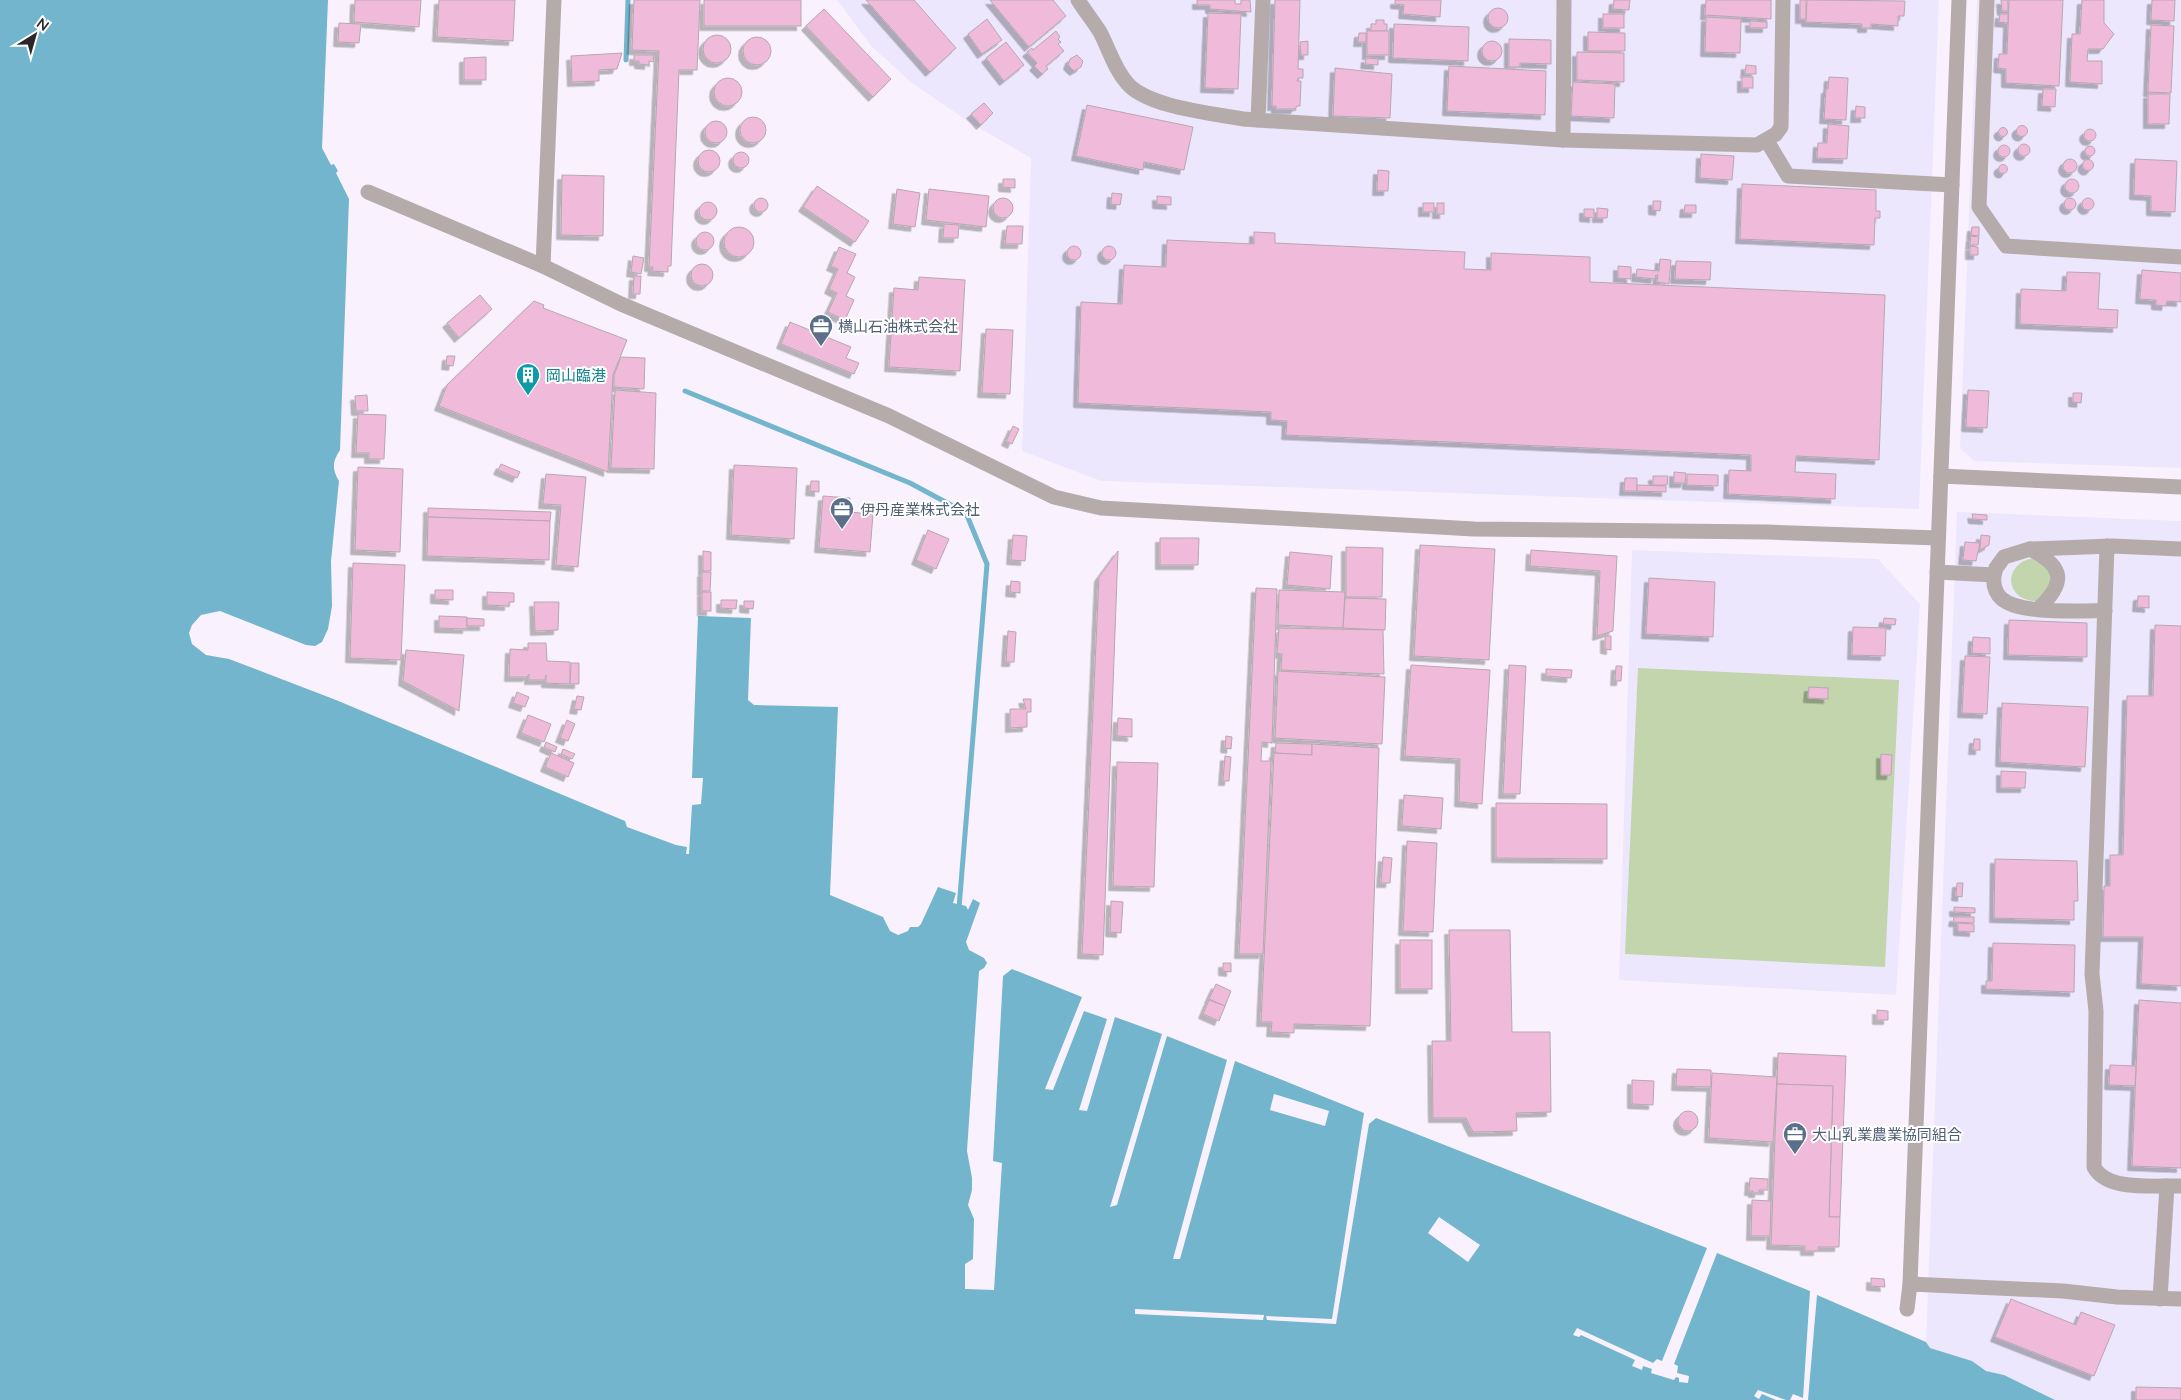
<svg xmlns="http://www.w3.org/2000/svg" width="2181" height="1400" viewBox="0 0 2181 1400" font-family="Lato,'Noto Sans JP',sans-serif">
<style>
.industrial{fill:#ede7fd}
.green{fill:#c2d5ad}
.water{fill:#73b5cc;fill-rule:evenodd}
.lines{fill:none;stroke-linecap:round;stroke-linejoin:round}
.stream{stroke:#73b5cc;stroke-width:5}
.building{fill:#f0badb;stroke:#b7a7b0;filter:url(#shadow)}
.minor{stroke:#b4abaa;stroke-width:15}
.labels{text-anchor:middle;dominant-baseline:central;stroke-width:4;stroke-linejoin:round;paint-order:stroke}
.service-label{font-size:15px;fill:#4e5e75;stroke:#fff;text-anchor:start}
.culture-label{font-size:15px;fill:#0d838f;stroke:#fff;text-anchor:start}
</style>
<defs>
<filter id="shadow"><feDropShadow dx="-4.5" dy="4.5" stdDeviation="0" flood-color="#0004"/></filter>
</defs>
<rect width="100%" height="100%" fill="#f9f2fe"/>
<!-- industrial -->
<g class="industrial">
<polygon points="837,0 1939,0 1919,509 1101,481 1022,451 1031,158 969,122 912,83 872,47"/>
<polygon points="1977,0 2181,0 2181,468 1974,461 1960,448"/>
<polygon points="1957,512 2181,521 2181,1400 2055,1400 2004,1375 1986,1371 1972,1361 1929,1348 1926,1342"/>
<polygon points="1632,550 1878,559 1920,604 1896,995 1619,980"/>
</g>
<!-- green -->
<g class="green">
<path d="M2033,558L2040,559L2055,581L2036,601C2005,601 2002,564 2033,558Z"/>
<polygon points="1638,668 1899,680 1885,967 1625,954"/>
</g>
<!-- water -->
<g class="water">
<path d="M0,0H328L322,148L331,165L334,164L338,171L336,173L349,199L340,450C332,462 332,469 339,481L331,561L332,606L328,629L322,642L315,646L306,645L220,611L201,615L192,625L189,633L192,644L206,655L229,659L336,700L625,821L627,827L676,845L687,847L686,854H689L692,805L701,804L703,778H692L698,616L751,618L748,700L754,705L838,707L830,895L883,917L890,931L898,935L908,931L910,927H918L921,924L938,887L956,893L953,903L966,906L968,910L973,899L980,903L966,942L969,950L984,958L987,963L984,968L979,971L967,1151L972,1178V1190L968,1205L974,1219L973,1259L965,1264V1289L994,1290L1002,1163L993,1161L1003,976L1012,969L1082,997L1045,1089L1053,1090L1084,1011L1107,1019L1079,1110L1087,1111L1115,1017L1162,1034L1110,1207L1117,1205L1167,1036L1227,1060L1173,1259H1180L1235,1061L1364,1113L1332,1319L1266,1316L1267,1320L1336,1324L1369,1124L1376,1118L1707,1248L1662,1361L1657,1359L1653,1363L1577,1328L1573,1335L1579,1337L1581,1335L1635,1360L1632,1366L1642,1370L1643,1366L1652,1369L1651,1373L1674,1380L1676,1377L1679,1378V1382L1688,1383L1689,1376L1677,1373L1678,1366L1674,1364L1717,1253L1810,1291L1803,1398L1793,1394L1790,1400H1786L1758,1390L1754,1396L1759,1399L1762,1394L1776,1400H0ZM1274,1094L1329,1111L1325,1126L1270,1110ZM1439,1217L1480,1245L1468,1262L1428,1233ZM1135,1309L1264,1315L1263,1320L1135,1314Z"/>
<polygon points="1817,1295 1926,1342 1930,1348 1972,1361 1986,1371 2004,1375 2055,1400 1808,1400"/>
</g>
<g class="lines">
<!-- stream -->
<g class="stream">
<polyline points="626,60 628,0"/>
<polyline points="685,391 910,483 966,513 987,564 959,908"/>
</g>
</g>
<!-- building -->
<g class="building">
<polygon points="355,0 421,0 419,27 354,22"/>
<polygon points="439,0 515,0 513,41 437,37"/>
<polygon points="634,0 700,0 697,70 679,70 671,266 668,266 668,272 652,271 653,267 649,267 659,51 632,50"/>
<rect x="704" y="0" width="97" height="26"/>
<polygon points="866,0 914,0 956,48 930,72"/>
<polygon points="990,0 1053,0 1066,16 1029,47"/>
<polygon points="1197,0 1235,0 1235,4 1241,4 1241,0 1250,0 1251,12 1210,9 1210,5 1197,5"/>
<polygon points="1275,0 1300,0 1298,69 1303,69 1303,78 1298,78 1297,81 1301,81 1300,106 1297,106 1295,109 1276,109 1276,106 1272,106"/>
<polygon points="1395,0 1441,0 1440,17 1403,14 1404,5 1395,4"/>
<polygon points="1614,0 1630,0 1629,10 1613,9"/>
<polygon points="1706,0 1771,0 1771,19 1705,15"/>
<rect x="1800" y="0" width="6" height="19"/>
<polygon points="1807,0 1905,1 1904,16 1898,16 1898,26 1871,24 1871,28 1862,28 1862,24 1806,22"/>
<polygon points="2001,0 2008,0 2008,11 2002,11"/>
<polygon points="2009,0 2063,0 2059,86 2006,83 2006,69 1998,68 1999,54 2007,54"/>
<polygon points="2082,0 2104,0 2104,23 2114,34 2103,49 2088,49 2087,61 2102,61 2102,84 2070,82 2072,34 2080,34"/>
<polygon points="2152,0 2175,0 2174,21 2151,20"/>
<circle cx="1498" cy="18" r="10"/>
<polygon points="824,9 891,79 873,97 806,26"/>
<polygon points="1208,13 1241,14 1238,89 1205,88"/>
<rect x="1603" y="14" width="21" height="14"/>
<polygon points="2000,14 2008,14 2008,23 1999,22"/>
<polygon points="1706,17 1741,19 1740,53 1705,52"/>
<polygon points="987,19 1002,40 982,54 968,34"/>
<polygon points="1376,20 1384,20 1384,24 1387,24 1387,31 1371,31 1371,24 1376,24"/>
<polygon points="1750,21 1767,22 1767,28 1750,28"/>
<polygon points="339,23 361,24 359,43 338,42"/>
<polygon points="1394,24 1469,27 1468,61 1393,58"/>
<polygon points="2151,25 2174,26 2171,93 2148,92"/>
<polygon points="1056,31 1060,37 1058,39 1061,42 1058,44 1064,51 1046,66 1048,69 1042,74 1034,66 1037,63 1027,52 1032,48 1033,50"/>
<rect x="1367" y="31" width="22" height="24"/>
<polygon points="1588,32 1625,33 1625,51 1588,51"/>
<polygon points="1359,33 1366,33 1366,42 1358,42"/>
<circle cx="717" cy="49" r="14"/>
<circle cx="757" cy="51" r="14"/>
<polygon points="1509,39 1551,40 1551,64 1520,63 1520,67 1509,67"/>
<polygon points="1308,41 1308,55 1301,55 1300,42"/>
<circle cx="1492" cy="51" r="10"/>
<polygon points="1006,42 1024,65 1004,81 986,58"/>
<polygon points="1577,52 1624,53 1624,82 1577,80"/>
<polygon points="622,53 617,69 599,70 599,81 572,82 571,56"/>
<polygon points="634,55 653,55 654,62 649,61 649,65 639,64 639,61 634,61"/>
<polygon points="1077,55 1083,61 1081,67 1074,71 1068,65 1070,59"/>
<polygon points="486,57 486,80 464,80 464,58"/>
<polygon points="1366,58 1378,59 1378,65 1365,64"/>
<polygon points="1746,65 1756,66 1756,74 1745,74"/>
<polygon points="1449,66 1546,71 1545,115 1447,111"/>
<polygon points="1335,68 1392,74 1390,118 1333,116"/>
<rect x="1742" y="77" width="11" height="11"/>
<polygon points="1829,77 1848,78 1846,120 1824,119 1826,89 1828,89"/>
<circle cx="728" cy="92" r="14"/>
<polygon points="1573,82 1615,84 1614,118 1571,116"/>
<polygon points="2043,89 2056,89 2055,107 2042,106"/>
<polygon points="2148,94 2170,94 2169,124 2148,124"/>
<polygon points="984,103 993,113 981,125 971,114"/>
<polygon points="1087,105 1193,127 1184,170 1144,162 1143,170 1076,156"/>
<polygon points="1856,106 1865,107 1865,118 1855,118"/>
<circle cx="753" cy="130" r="13"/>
<circle cx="716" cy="132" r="11"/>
<polygon points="1828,124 1849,126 1847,159 1817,158 1818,143 1827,143"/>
<circle cx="2022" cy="131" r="5.5"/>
<circle cx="2003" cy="132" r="4.5"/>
<circle cx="2090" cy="135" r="6"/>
<circle cx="2024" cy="150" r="6"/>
<circle cx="2004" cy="151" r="6"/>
<circle cx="2090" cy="151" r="5"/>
<circle cx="709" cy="161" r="11"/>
<circle cx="741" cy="160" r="8"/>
<polygon points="1701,154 1734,156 1732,180 1700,178"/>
<circle cx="2070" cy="166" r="7"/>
<polygon points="2135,159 2177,161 2175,212 2151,211 2151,196 2134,195"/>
<circle cx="2088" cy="165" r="5.5"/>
<circle cx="2003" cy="169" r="4.5"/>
<polygon points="1378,170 1389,171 1388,191 1377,191"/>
<polygon points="562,175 604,176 603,236 561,235"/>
<circle cx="2072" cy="186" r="7"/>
<polygon points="1003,179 1015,179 1015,188 1003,187"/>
<polygon points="1742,184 1876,190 1876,211 1880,211 1880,218 1875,218 1874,245 1740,239"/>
<polygon points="817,186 869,221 855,242 803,207"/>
<polygon points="897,189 920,193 915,227 893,224"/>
<polygon points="929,189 989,196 986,227 926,220"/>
<polygon points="1112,193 1122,194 1120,205 1111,204"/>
<polygon points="1157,196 1171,197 1171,205 1157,204"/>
<circle cx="2070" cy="204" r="6"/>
<circle cx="2088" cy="204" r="6"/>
<circle cx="1003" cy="208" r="10"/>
<circle cx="761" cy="205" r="7"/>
<polygon points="1653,201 1661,201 1660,211 1653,210"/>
<circle cx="708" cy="211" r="9"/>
<rect x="1423" y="203" width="11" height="9"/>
<rect x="1437" y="203" width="7" height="11"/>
<polygon points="1685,205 1696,205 1696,213 1684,213"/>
<polygon points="1597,208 1608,209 1607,218 1597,218"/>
<polygon points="1584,209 1594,209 1594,218 1584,217"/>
<polygon points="944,224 959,225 958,238 943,238"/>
<polygon points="1007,226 1023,226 1022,244 1005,244"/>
<polygon points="1972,227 1979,227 1979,236 1971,235"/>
<circle cx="739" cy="242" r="15"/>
<circle cx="705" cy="241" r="9"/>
<polygon points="1254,232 1275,233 1275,243 1465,252 1464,269 1491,270 1491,253 1590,257 1590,282 1885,295 1879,460 1796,456 1795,472 1836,474 1835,499 1728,494 1729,470 1751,471 1751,455 1286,435 1287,421 1271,420 1271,412 1078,403 1081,302 1122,304 1124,265 1166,267 1167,240 1254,244"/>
<polygon points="1971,236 1979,237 1978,245 1970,245"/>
<circle cx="1074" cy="253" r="7"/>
<polygon points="1970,246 1978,247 1978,255 1970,255"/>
<circle cx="1109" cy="253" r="7"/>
<polygon points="839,247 856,254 847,273 855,277 846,296 854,300 845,320 828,312 837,293 829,289 838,269 831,266"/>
<polygon points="633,256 644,258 641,274 631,272"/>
<polygon points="1660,259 1671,260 1669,284 1657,282 1658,275 1656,275 1655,279 1636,277 1637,269 1659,271"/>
<polygon points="1676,261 1711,262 1710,280 1675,279"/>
<circle cx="702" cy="275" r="11"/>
<polygon points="1618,266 1631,267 1631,279 1618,278"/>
<polygon points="2142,270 2181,273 2181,302 2167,301 2166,306 2156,305 2156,300 2140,299"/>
<polygon points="2067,272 2100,273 2098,309 2118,310 2117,328 2020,324 2021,289 2066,291"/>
<polygon points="634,276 641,276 640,294 633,294"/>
<polygon points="919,277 965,280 960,371 889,367 894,288 918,290"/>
<polygon points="480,295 492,309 459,338 447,323"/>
<polygon points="534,301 544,305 543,308 627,340 613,375 608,472 439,406 447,385"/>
<polygon points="790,322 851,347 846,358 859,363 854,374 781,344"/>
<polygon points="986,329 1013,330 1010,394 982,393"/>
<polygon points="447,356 455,356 453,366 446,365"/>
<polygon points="621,357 645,358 644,389 614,387 614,375"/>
<polygon points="615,390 656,393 654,469 611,468"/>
<polygon points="1968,390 1989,391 1987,428 1966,427"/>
<polygon points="2073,393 2082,393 2081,403 2073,402"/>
<polygon points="367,395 368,411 356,411 355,396"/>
<polygon points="358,414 386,415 384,459 369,459 369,453 356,453"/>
<polygon points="1013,426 1019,429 1012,444 1006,441"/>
<polygon points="501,464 520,472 517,478 498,470"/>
<polygon points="734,465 797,468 794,539 731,535"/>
<polygon points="358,467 403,469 400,552 355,550"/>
<polygon points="1674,472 1686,473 1685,483 1674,483"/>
<polygon points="546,474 586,477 578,567 556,565 561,505 543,504"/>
<polygon points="1687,474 1718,475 1718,486 1687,485"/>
<polygon points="1653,476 1668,476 1667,485 1653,485"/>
<polygon points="1625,478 1637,478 1637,491 1624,491"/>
<polygon points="811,481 819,481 819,492 810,491"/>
<polygon points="1637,485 1666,486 1666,492 1637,491"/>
<polygon points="823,496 850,498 849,512 873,514 870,552 819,548"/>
<polygon points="428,508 551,512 550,521 428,517"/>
<polygon points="1972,514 1987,515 1987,520 1973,519"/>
<polygon points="428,517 550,521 549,560 427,556"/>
<polygon points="928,530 949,539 936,569 916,560"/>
<polygon points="1013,535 1027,536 1025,561 1011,560"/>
<polygon points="1981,535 1990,536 1989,545 1980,550"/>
<polygon points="1160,538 1199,538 1198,565 1160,565"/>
<polygon points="1965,542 1980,543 1976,561 1963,560"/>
<polygon points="1420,545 1495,549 1489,660 1414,656"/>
<polygon points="1346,547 1383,548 1382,597 1346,597"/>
<polygon points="1531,550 1617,556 1613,631 1597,636 1600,571 1530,566"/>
<polygon points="703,551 711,552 711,571 703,571"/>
<polygon points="1118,551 1103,955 1082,954 1099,577"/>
<polygon points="1290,552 1332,556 1330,589 1287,585"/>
<polygon points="353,563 405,565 401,660 350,658"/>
<polygon points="702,572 711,572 710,591 702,591"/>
<polygon points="1649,578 1715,582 1713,637 1646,634"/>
<polygon points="1011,581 1020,582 1020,593 1010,592"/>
<polygon points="1256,588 1277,589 1272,743 1262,742 1261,761 1271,761 1263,954 1239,954"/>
<polygon points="435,590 453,590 453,600 435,599"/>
<polygon points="1279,590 1345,592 1343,628 1278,625"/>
<polygon points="487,592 514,593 514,602 509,602 509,606 487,605"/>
<rect x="702" y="592" width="9" height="19"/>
<polygon points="2138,596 2149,596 2149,608 2137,607"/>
<polygon points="1345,598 1386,599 1385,630 1343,628"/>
<polygon points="721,600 737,600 736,609 721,608"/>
<polygon points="744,601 754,601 753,609 744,608"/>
<polygon points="534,602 559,602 558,630 535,631"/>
<polygon points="439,616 467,617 467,629 439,628"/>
<polygon points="467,618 484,619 484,626 467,626"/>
<polygon points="1884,618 1896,619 1895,625 1883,624"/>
<polygon points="2009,620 2087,623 2087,657 2008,655"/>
<polygon points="2155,625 2181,626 2181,986 2141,984 2143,937 2103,937 2104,886 2110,886 2110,855 2123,855 2127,696 2153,696"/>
<polygon points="1853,627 1886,628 1885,656 1852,655"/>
<polygon points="1279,628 1383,630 1384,674 1281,670 1282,654 1277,653"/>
<polygon points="1008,631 1016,632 1014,662 1006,662"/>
<polygon points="1605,636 1611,636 1611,650 1605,649"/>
<polygon points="1973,637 1990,638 1990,654 1972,653"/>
<polygon points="528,643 546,643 547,661 570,662 570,684 546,683 546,675 545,680 529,680 529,674 527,677 509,677 510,649 528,650"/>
<polygon points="406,650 464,655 459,711 403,681"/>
<polygon points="1965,656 1990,657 1987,714 1962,713"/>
<polygon points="571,663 579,663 579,684 570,684"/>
<polygon points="1411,665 1490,670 1482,804 1459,802 1460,759 1405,756"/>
<polygon points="1509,665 1526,666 1520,794 1503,794"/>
<polygon points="1616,666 1622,666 1621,681 1615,681"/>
<polygon points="1546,669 1572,670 1571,678 1546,676"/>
<polygon points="1278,671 1385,677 1382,744 1275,738"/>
<polygon points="1809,687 1828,688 1828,699 1808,698"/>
<polygon points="517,692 529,697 525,707 513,703"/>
<polygon points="577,696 584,697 581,710 574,709"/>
<polygon points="1023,699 1031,699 1031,712 1027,712 1027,727 1010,728 1010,709 1026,709"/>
<polygon points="2002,703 2088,707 2085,767 2000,762"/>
<polygon points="528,715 551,724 544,742 521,733"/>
<polygon points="1118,718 1132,719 1132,737 1117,736"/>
<polygon points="567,720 575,724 568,741 560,738"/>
<polygon points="1226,736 1232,737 1231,749 1225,748"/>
<polygon points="1974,739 1980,739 1980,750 1973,750"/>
<polygon points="546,742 557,747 555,752 544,747"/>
<polygon points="1276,743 1312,744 1312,755 1275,753"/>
<polygon points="1312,744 1379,748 1370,1026 1294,1024 1294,1033 1271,1032 1272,1022 1261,1022 1274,753 1312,755"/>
<polygon points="563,749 575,754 572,759 561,754"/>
<polygon points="551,753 574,763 568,777 545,767"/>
<polygon points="1881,754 1892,755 1891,775 1881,775"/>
<polygon points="1225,756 1231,757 1229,781 1223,781"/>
<polygon points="1117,762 1158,763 1154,887 1113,886"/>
<polygon points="2001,771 2026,772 2025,788 2001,788"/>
<polygon points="1404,795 1443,798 1441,829 1402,826"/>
<polygon points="1496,803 1607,804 1607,859 1496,858"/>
<polygon points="1407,841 1437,843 1433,932 1403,931"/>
<polygon points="1383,857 1392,858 1390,883 1381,883"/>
<polygon points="1995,859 2077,861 2078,901 2074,901 2074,920 1994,918"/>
<polygon points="1957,883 1963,883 1962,897 1956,896"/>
<polygon points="1111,901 1123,902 1121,933 1110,932"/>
<polygon points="1954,907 1975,908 1975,913 1954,912"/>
<polygon points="1954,917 1974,917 1974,923 1953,922"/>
<polygon points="1958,923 1974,924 1974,932 1958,931"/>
<polygon points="1449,930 1510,930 1512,1032 1550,1032 1551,1112 1516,1113 1517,1131 1473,1132 1466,1118 1433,1118 1432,1041 1451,1041"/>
<rect x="1400" y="940" width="32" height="49"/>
<polygon points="1993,943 2075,945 2074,992 1986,989 1986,981 1992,981"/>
<polygon points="1223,963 1231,963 1231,972 1223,971"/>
<polygon points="1216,984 1231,991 1225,1006 1209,999"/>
<polygon points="1209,1000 1225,1006 1219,1021 1203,1014"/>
<polygon points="2139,1000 2181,1003 2181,1168 2132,1166"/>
<polygon points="1877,1010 1888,1011 1888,1020 1877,1020"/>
<polygon points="1778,1053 1846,1056 1840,1217 1829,1217 1833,1086 1777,1084"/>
<polygon points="2110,1065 2136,1066 2135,1086 2109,1085"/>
<polygon points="1677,1069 1711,1070 1711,1087 1676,1086"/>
<polygon points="1712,1073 1777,1077 1773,1142 1709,1138"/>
<polygon points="1632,1080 1654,1081 1653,1105 1632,1104"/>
<polygon points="1777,1084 1833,1086 1829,1217 1840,1217 1839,1247 1818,1247 1818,1251 1805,1251 1805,1246 1771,1245"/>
<circle cx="1688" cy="1121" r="10"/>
<polygon points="1750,1178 1768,1179 1768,1190 1759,1190 1759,1193 1753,1193 1753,1191 1749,1191"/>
<polygon points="1752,1200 1771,1201 1770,1236 1751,1236"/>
<polygon points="1871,1278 1884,1279 1885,1287 1871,1286"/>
<polygon points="2011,1299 2076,1325 2081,1312 2115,1325 2094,1376 1995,1337"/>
<polygon points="2136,1387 2181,1388 2181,1400 2136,1400"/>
</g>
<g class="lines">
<!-- minor -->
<g class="minor">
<path d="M1078,0C1085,11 1093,21 1100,32C1109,49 1114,68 1127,83C1147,107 1211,113 1243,119L1258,120"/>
<polyline points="1263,0 1258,120 1563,140 1757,145 1776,134 1781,127 1783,0"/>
<polyline points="1987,0 1979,207 2006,246 2181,257"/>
<polyline points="1563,140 1564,0"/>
<polyline points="1767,141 1788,176 1952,185"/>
<polyline points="368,192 543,266 621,304 889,416 1054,497 1101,508 1474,529 1767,532 1938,538"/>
<polyline points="543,266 554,0"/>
<polyline points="1941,476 2181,487"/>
<path d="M2107,546L2092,974L2096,1011L2094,1167C2107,1192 2156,1185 2181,1186"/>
<path d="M2030,549C2065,567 2066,583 2038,609"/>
<polyline points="1937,572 1994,575 1996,568 2004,557 2030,549 2112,546 2181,549"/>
<path d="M1994,575C1993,584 1995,593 2002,599C2021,615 2080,610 2105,611"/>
<polyline points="1910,1284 2063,1291 2117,1297 2181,1299"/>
<polyline points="2160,1299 2167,1186"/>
<polyline points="1907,1309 1910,1284 1959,0"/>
</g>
</g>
<!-- icons -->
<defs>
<g id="office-pin" transform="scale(1.25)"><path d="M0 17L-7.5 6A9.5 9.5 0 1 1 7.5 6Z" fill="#5c6f8a" stroke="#fff"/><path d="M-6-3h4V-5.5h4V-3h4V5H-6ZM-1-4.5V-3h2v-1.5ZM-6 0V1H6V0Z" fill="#fff"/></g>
<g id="building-pin" transform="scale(1.25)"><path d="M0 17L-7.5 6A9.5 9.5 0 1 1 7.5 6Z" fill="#0f9aa8" stroke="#fff"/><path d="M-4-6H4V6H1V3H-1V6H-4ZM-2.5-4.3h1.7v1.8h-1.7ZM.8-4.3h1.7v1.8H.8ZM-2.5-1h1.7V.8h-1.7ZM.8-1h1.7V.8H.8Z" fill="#fff"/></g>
</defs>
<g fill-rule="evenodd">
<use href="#office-pin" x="821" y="326"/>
<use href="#building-pin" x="528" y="375"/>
<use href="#office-pin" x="842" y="509"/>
<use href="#office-pin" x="1795" y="1134"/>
</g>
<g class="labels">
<!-- service labels -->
<g class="service-label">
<text x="838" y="326">横山石油株式会社</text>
<text x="860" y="509">伊丹産業株式会社</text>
<text x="1812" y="1134">大山乳業農業協同組合</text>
</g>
<!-- culture labels -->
<g class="culture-label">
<text x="546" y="375">岡山臨港</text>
</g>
</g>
<!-- north arrow -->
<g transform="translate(35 35) rotate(37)" stroke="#ffffff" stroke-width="4" paint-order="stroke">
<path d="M0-4L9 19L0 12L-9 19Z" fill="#29252b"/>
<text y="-8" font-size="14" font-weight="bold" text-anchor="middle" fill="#29252b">N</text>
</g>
</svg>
